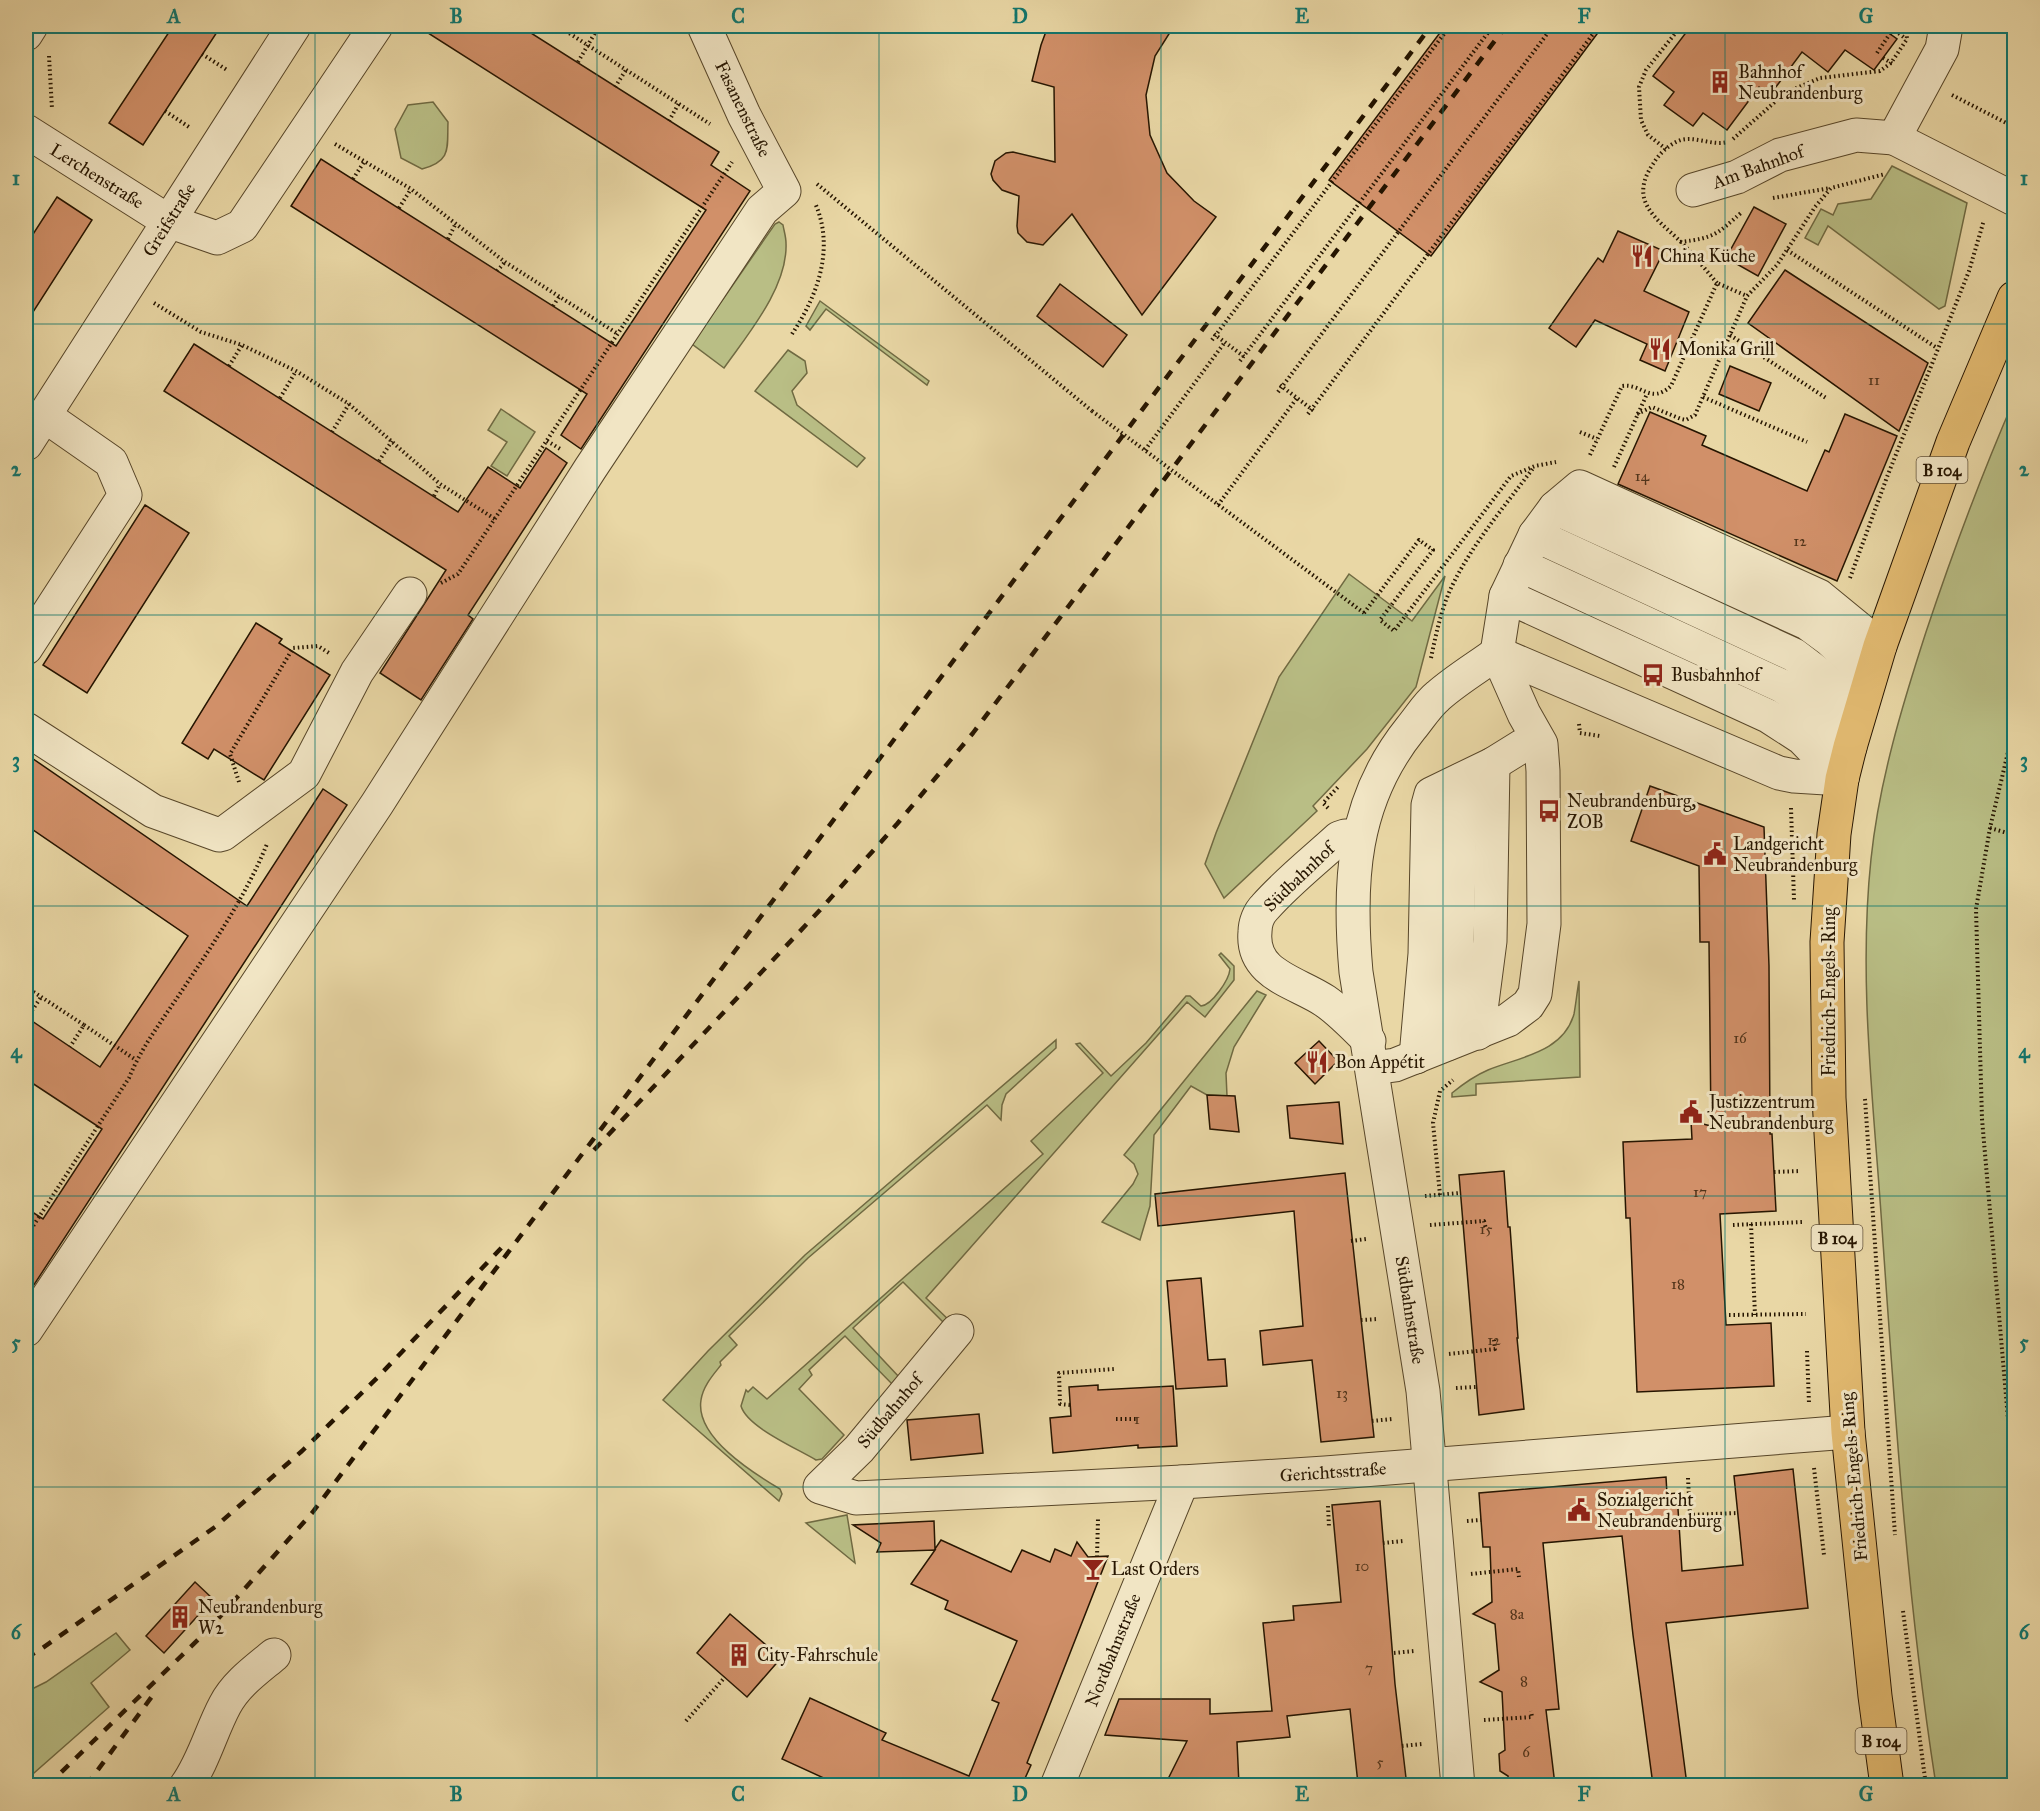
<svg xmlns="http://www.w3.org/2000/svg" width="2040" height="1811" viewBox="0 0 2040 1811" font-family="'IM FELL Great Primer',serif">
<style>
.green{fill:#b9be85;stroke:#706a42;stroke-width:1.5}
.building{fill:#d19069;stroke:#261500;stroke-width:1.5}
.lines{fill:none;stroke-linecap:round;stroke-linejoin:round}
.minor-casing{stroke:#574629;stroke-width:35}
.major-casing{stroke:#261500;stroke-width:35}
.path{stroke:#261500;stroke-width:4;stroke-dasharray:1.5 3;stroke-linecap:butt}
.minor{stroke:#f1e5c4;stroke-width:33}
.major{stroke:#e4bc72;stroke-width:33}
.rail{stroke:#261500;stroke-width:4.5;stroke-dasharray:10 10;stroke-linecap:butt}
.path-bridge{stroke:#261500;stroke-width:4;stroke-dasharray:1.5 3;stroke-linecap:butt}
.grid{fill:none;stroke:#0f766e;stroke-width:1.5;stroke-opacity:0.55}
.labels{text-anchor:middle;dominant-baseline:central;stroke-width:6;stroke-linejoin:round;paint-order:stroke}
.number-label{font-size:15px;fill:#51341a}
.shield{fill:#f1e5c4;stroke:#63533b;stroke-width:1.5}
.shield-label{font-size:16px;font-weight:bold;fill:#261500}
.poi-label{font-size:18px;fill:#261500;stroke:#f1e5c4;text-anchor:start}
.street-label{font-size:18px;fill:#261500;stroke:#f1e5c4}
.neatline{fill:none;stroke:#0f766e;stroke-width:2}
.grid-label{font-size:20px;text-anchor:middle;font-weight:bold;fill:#0f766e}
</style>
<rect width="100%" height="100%" fill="#e9d7a5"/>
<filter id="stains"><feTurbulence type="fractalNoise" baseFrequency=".00333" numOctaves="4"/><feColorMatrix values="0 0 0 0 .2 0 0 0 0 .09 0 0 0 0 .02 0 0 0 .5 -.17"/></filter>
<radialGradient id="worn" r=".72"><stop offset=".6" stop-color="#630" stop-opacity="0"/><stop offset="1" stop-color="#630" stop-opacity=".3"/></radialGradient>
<!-- green -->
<g class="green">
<path d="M433,102L448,122C447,148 452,161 422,169L401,158L395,129L408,105Z"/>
<polygon points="1892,166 1967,203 1945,306 1939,309 1828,226 1818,245 1805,238 1821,209 1833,215 1838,204 1871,199"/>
<path d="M779,222L783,225C784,231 786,237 786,243C788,287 748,334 724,368L692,344L775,224Z"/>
<polygon points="820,301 929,381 927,385 826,309 810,330 806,326"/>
<polygon points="788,350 805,361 807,373 792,391 797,405 865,458 857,467 755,391"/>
<path d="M2014,400V1785H1936C1907,1601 1895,1414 1882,1228C1874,1105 1858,982 1871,859C1879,782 1902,706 1926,632C1952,554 1981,476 2014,400Z"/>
<polygon points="501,409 535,432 507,476 491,466 507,442 488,430"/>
<polygon points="1349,574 1412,621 1445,576 1416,687 1367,749 1313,806 1317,811 1224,898 1205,864 1216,833 1279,677"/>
<path d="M1221,953L1234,966V980L1205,1017L1187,1002L926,1298L952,1323L948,1327L903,1282L853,1328L900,1378L893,1385L845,1336L809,1370L812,1375L799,1389L844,1435L822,1459L816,1460C796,1448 747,1427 741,1406L746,1390L748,1392L753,1387L767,1399L1043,1154L1031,1141L1103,1073L1076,1044L1080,1043L1111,1076L1146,1043L1186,996H1190L1201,1006C1212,1005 1229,980 1230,969L1219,955Z"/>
<path d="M1579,981L1580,1077L1476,1084V1095L1452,1097V1093C1463,1084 1474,1076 1488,1070C1519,1057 1563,1053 1574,1014C1576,1003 1577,992 1579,981Z"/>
<polygon points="1257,991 1266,995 1234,1047 1226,1073 1227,1096 1207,1095 1191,1086 1154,1135 1150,1206 1140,1240 1102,1222 1133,1184 1138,1174 1134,1164 1124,1155"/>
<path d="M1056,1040V1048L1006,1094L1002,1105L1001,1120L987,1105L808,1258L729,1336L737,1345L720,1362L721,1365C713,1375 703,1386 701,1400C695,1437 753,1473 780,1489L782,1494L779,1501L663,1400L708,1351L805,1255Z"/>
<polygon points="847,1515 855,1563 806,1523"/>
<polygon points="116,1633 130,1650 91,1683 109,1707 26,1780 26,1692 46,1682"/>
</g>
<!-- building -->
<g class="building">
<polygon points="173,26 221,26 143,145 109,123"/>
<polygon points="417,26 520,26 719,152 711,165 750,191 581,449 561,435 587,394 291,206 321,159 616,346 706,210"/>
<polygon points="1048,26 1174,26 1155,56 1146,95 1150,135 1167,173 1194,201 1216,217 1142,315 1072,214 1043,245 1027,242 1018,233 1017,226 1019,196 1002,190 993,180 991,174 995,161 1006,153 1013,152 1055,162 1054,87 1032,81 1041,45"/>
<polygon points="1445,26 1603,26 1431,256 1329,180"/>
<polygon points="1691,26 1879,26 1897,39 1874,70 1845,50 1828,72 1802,52 1770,95 1759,87 1727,130 1703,113 1693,126 1664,105 1674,92 1653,76"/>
<polygon points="57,197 92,220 26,323 26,245"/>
<polygon points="1754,207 1786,224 1758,276 1726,258"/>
<polygon points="1618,231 1664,251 1644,291 1689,312 1665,371 1640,360 1647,344 1595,320 1576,347 1549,328 1598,258 1603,262"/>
<polygon points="1785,270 1928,363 1899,431 1748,323"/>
<polygon points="1060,284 1127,335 1103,367 1037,316"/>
<polygon points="194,344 458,512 488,467 520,488 546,448 567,463 468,615 473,619 421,700 380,673 446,570 164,391"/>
<polygon points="1730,366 1771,383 1759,411 1719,394"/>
<polygon points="1650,412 1706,436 1702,445 1807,491 1825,450 1829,452 1845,414 1897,436 1837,581 1618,484"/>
<polygon points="145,505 189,533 87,693 43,665"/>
<polygon points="256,623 282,639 279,643 330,675 264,780 214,749 208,759 182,743"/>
<polygon points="26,754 247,906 323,789 347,805 26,1297 26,1208 43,1219 102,1129 26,1079 26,1017 100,1067 188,936 26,825"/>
<polygon points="1650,786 1764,827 1769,966 1770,1134 1772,1134 1776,1211 1720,1214 1726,1325 1771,1323 1774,1386 1637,1392 1630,1218 1626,1218 1623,1142 1692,1139 1691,1121 1711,1126 1709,942 1700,942 1699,866 1631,841"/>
<polygon points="1319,1041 1338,1061 1315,1084 1295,1063"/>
<polygon points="1207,1095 1235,1096 1239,1132 1210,1129"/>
<polygon points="1339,1102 1343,1144 1290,1138 1287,1106"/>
<polygon points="1504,1171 1508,1227 1510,1227 1518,1338 1517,1338 1524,1409 1479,1415 1459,1175"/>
<polygon points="1345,1173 1374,1437 1321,1442 1312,1360 1263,1365 1260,1331 1303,1326 1294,1211 1158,1226 1155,1194"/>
<polygon points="1201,1278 1208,1360 1225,1359 1227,1386 1176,1389 1167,1281"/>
<polygon points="1098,1385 1098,1390 1173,1386 1177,1446 1138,1448 1138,1445 1053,1453 1050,1418 1071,1416 1069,1387"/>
<polygon points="979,1414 983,1453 911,1460 907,1420"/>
<polygon points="1793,1469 1808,1608 1666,1623 1687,1785 1653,1785 1633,1635 1622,1536 1543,1543 1559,1709 1546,1710 1555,1785 1509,1785 1508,1776 1500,1771 1499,1754 1505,1750 1502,1692 1480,1682 1499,1670 1495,1624 1473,1614 1492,1602 1490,1547 1483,1547 1479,1493 1666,1477 1667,1494 1677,1493 1682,1571 1743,1565 1734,1476"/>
<polygon points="1380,1501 1395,1684 1406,1778 1358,1784 1350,1709 1287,1716 1290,1737 1237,1742 1239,1785 1165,1785 1187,1741 1105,1735 1119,1699 1210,1699 1210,1714 1272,1711 1263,1623 1294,1620 1293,1606 1341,1602 1332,1505"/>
<polygon points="934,1521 935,1549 941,1540 1011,1572 1022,1550 1050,1562 1055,1549 1071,1556 1077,1542 1088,1557 1108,1556 1027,1763 1031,1765 1022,1785 839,1785 782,1759 810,1698 886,1733 882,1740 969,1776 999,1703 992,1700 1017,1641 945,1609 948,1601 911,1584 935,1550 877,1552 881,1543 853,1525"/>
<polygon points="195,1582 213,1599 164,1653 146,1636"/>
<polygon points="730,1614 781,1658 747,1697 697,1653"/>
</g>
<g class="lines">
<!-- minor casing -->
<g class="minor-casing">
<g id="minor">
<polyline points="26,34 31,26"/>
<polyline points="26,131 168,221 217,238 242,226 376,26"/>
<polyline points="1894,138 2014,199"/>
<polyline points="1693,190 1737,177 1780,155 1856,135 1894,138 1942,49 1946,26"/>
<polyline points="26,444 294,26"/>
<polyline points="1555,508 1807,623 1830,640 1870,678"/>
<polyline points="1535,535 1794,655 1819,674 1859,712"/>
<polyline points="1520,565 1782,686 1810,706 1850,747"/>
<polyline points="1506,596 1768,716 1802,738 1842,779"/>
<polyline points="26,648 125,495 111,462 45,416"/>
<polyline points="1497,653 1779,773 1794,776 1842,779"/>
<polyline points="26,729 153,811 219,835 223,834 304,774 357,672 410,594"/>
<path d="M1358,837L1345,836L1339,838C1315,860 1287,882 1265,907C1259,913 1255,923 1255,932C1251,975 1297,982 1325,1001C1341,1012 1355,1027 1369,1041"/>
<polyline points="1478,1033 1490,941 1493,764"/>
<polyline points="1447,1044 1457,946 1461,780"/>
<polyline points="1416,1057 1425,954 1428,805 1431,794 1493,764 1522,746"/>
<polyline points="1373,1068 1395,1065 1508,1020 1528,1005 1535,994 1544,924 1543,771 1541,744 1524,714 1497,653 1506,596 1535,535 1555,508 1580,487 1819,596 1880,646"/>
<polyline points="26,1330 377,804 590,469 762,210 784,191 744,115 704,26"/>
<polyline points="957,1331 859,1449 820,1487 856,1498 1182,1482 1325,1473 1848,1432"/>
<path d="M186,1786C204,1761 211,1731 225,1705C236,1684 256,1670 274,1655"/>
<polyline points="1057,1786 1182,1482"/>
<path d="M1458,1786L1423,1391L1356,972C1348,882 1352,801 1411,728C1420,717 1428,704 1438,696C1456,680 1478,667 1497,653"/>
</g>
</g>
<!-- major casing -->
<g class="major-casing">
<polyline id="major" points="1887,1786 1875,1696 1848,1432 1829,1098 1827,942 1834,834 1842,779 1850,747 1880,646 1953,442 2014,298"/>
</g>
<!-- path -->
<g class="path">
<polyline points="558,26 710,124"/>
<polyline points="1668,26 1676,32"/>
<polyline points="532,33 537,26"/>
<polyline points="1877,53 1893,29 1906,39"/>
<polyline points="202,54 227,70"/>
<polyline points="49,56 52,109"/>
<polyline points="1883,58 1893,64"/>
<polyline points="578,62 599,26"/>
<polyline points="615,87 626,70"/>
<polyline points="1952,95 2014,127"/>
<polyline points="165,111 189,127"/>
<polyline points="669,121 679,103"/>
<polyline points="1733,139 1785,93 1820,78 1880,71 1891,63 1907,39 1906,26"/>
<polyline points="335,144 411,189 505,262 618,334"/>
<polyline points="1666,149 1648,135 1641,120 1639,87 1646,70 1681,26"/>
<polyline points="353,179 364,162"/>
<polyline points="817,184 1092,411"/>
<polyline points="1773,198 1830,188"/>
<polyline points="399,208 411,189"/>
<polyline points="448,239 455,225"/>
<path d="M1680,242C1715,238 1717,234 1742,212"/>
<polyline points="1787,250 1937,348"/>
<polyline points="497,271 505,262"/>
<path d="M1717,283C1705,269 1693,254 1680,241C1656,218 1628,201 1653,164C1659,154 1669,144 1681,140C1696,136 1712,146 1727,142"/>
<polyline points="154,303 201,332 242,345 296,371 349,404 440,484 495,519"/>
<polyline points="553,306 559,297"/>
<path d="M792,334C818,295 835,248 815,203"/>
<polyline points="1214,334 1246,358"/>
<polyline points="1730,335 1826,398"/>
<polyline points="1212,340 1450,26"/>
<polyline points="1240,361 1493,26"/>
<polyline points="229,366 242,345"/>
<polyline points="1280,385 1314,411"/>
<polyline points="1278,392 1553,26"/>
<polyline points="1703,397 1807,442"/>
<polyline points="280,398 296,371"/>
<polyline points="1308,414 1599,26"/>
<polyline points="1637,414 1652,407 1681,419 1686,420 1695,415 1747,296 1777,265 1815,207 1831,188 1885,174"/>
<polyline points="332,432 349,404"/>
<polyline points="1580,432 1597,439"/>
<polyline points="547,441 562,450"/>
<polyline points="1145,450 1225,342"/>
<path d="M1590,455L1622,386C1642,383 1650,405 1671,386L1717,283L1747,296"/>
<polyline points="379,461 392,441"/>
<polyline points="1614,467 1647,394"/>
<polyline points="434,496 440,484"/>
<polyline points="1218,505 1297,398"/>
<polyline points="1850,578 1887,477 1969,271 1984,220"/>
<polyline points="441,583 458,574 732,162"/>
<polyline points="1364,613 1419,540 1433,550 1380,620 1394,631 1511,476 1535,466 1556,462"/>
<path d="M1431,658C1436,634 1441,610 1451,588C1472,544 1505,506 1534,467"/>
<polyline points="1579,724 1580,733"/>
<polyline points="2014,727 1990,828 1976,909 1982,1119 2014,1488"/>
<polyline points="1580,733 1600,736"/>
<polyline points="239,782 230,754 293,648 318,646 329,653"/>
<polyline points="1328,808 1323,803 1338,787"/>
<polyline points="1791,808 1794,900"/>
<polyline points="1990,828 2014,835"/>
<polyline points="26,987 84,1025 70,1047"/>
<polyline points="27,1018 41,997"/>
<polyline points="84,1025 136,1060"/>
<polyline points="1865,1099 1895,1535"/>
<polyline points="1774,1172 1800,1171"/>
<polyline points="1440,1195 1433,1123 1440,1091 1453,1080"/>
<polyline points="1425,1196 1460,1193"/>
<polyline points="1751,1224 1755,1315"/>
<polyline points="1430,1225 1484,1221 1486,1229"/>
<polyline points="1733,1225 1803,1222"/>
<path d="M26,1237L129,1078C141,1048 161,1022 179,995C211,947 245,898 267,844"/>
<polyline points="1351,1241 1366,1239"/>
<polyline points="1729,1315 1806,1314"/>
<polyline points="1361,1320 1378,1319"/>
<polyline points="1807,1351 1809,1403"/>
<polyline points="1449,1354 1495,1349 1494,1340"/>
<polyline points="1456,1388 1476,1387"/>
<polyline points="1070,1405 1060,1404 1059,1373 1114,1369"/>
<polyline points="1116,1419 1137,1419"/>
<polyline points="1372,1421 1392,1419"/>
<polyline points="1814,1468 1824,1555"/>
<polyline points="1688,1478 1690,1515 1738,1513"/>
<polyline points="1677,1501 1689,1499"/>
<polyline points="1328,1506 1329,1527"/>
<polyline points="1467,1521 1481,1520"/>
<polyline points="1383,1543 1403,1541"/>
<polyline points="1097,1557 1098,1519"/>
<polyline points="1471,1574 1518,1569 1519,1577"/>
<polyline points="1903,1611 1926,1786"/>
<polyline points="1394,1653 1414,1651"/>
<polyline points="1484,1720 1532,1717 1531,1711"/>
<polyline points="686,1721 725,1677"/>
<polyline points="1402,1746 1422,1744"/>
</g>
<!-- minor -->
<use href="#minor" class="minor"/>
<!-- major -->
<use href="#major" class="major"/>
<!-- rail -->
<g class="rail">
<polyline points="594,1150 820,910 897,824 973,733 1506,26"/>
<polyline points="26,1658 41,1649 215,1527 302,1451 377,1378 506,1243"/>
<polyline points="47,1786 208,1630 312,1513 1431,26"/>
<polyline points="86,1786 156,1691"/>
</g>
<!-- path-bridge -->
<polyline class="path-bridge" points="1092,411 1364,613"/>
</g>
<!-- grid -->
<path class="grid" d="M315,26V1786M597,26V1786M879,26V1786M1161,26V1786M1443,26V1786M1725,26V1786M26,324H2014M26,615H2014M26,906H2014M26,1196H2014M26,1487H2014"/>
<!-- icons -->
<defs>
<g id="building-bare" transform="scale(1.8)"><path d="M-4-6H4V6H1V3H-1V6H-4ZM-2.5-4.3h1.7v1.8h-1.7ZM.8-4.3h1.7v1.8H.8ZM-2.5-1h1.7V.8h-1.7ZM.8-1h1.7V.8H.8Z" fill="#8f2418" stroke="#f1e5c4" stroke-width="2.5" paint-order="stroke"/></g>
<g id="restaurant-bare" transform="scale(1.8)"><path d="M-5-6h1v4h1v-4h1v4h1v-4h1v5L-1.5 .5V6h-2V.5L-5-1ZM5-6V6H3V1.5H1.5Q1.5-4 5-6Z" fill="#8f2418" stroke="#f1e5c4" stroke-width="2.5" paint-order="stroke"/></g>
<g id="bus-bare" transform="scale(1.8)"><path d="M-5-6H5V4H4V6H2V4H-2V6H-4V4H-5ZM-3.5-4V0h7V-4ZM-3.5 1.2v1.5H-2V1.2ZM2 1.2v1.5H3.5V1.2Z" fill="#8f2418" stroke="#f1e5c4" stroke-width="2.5" paint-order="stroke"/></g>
<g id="civic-bare" transform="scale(1.8)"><path d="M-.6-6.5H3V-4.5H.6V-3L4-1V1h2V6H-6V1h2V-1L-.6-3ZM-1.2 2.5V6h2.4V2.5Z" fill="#8f2418" stroke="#f1e5c4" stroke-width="2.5" paint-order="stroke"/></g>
<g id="bar-bare" transform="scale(1.8)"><path d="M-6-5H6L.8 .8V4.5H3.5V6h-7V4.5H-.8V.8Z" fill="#8f2418" stroke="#f1e5c4" stroke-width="2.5" paint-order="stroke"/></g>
</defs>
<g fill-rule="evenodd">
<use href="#building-bare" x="1720" y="82"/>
<use href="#restaurant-bare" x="1642" y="256"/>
<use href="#restaurant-bare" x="1660" y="349"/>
<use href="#bus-bare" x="1653" y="675"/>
<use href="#bus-bare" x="1549" y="811"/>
<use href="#civic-bare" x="1715" y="854"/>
<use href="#restaurant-bare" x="1317" y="1062"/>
<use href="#civic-bare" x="1691" y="1112"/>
<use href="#civic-bare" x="1579" y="1510"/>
<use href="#bar-bare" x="1093" y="1569"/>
<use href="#building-bare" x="180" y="1617"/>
<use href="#building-bare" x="739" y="1655"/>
</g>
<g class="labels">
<!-- number labels -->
<g class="number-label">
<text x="1874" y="380">11</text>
<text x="1642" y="476">14</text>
<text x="1800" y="541">12</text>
<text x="1740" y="1038">16</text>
<text x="1700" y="1192">17</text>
<text x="1486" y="1229">15</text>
<text x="1678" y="1284">18</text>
<text x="1494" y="1340">12</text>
<text x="1342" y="1393">13</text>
<text x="1137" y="1419">1</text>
<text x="1362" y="1566">10</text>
<text x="1517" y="1614">8a</text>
<text x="1369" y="1668">7</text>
<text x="1524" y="1681">8</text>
<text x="1526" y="1752">6</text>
<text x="1380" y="1762">5</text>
</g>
<!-- shield labels -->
<g class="shield">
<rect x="1916.5" y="457" width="51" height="26" rx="4.5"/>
<rect x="1811.5" y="1225" width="51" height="26" rx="4.5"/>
<rect x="1855.5" y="1728" width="51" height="26" rx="4.5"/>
</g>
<g class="shield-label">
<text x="1942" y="470">B 104</text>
<text x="1837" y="1238">B 104</text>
<text x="1881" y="1741">B 104</text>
</g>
<!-- poi labels -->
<g class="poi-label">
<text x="1738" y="72">Bahnhof<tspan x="1738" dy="21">Neubrandenburg</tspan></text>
<text x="1660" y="256">China Küche</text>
<text x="1678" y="349">Monika Grill</text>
<text x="1671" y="675">Busbahnhof</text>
<text x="1567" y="801">Neubrandenburg,<tspan x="1567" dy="21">ZOB</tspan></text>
<text x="1733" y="844">Landgericht<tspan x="1733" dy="21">Neubrandenburg</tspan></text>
<text x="1335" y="1062">Bon Appétit</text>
<text x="1709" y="1102">Justizzentrum<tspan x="1709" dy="21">Neubrandenburg</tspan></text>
<text x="1597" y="1500">Sozialgericht<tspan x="1597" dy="21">Neubrandenburg</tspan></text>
<text x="1111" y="1569">Last Orders</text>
<text x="198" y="1607">Neubrandenburg<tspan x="198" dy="21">W2</tspan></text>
<text x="757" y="1655">City-Fahrschule</text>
</g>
<!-- street labels -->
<g class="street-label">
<text transform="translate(743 109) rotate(64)">Fasanenstraße</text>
<text transform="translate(1758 167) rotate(-20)">Am Bahnhof</text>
<text transform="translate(97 176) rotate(32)">Lerchenstraße</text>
<text transform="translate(169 220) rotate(-58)">Greifstraße</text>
<text transform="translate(1299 877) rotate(-44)">Südbahnhof</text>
<text transform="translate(1829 992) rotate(-90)">Friedrich-Engels-Ring</text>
<text transform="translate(1410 1310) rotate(81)">Südbahnstraße</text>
<text transform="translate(890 1411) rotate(-50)">Südbahnhof</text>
<text transform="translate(1333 1472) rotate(-4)">Gerichtsstraße</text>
<text transform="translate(1854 1477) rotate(-95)">Friedrich-Engels-Ring</text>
<text transform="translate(1113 1650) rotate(-68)">Nordbahnstraße</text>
</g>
</g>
<!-- margin -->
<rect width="2040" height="1811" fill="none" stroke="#e9d7a5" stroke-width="66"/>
<rect x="33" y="33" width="1974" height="1745" class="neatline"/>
<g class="grid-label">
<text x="174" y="23">A</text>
<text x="456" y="23">B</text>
<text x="738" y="23">C</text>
<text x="1020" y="23">D</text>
<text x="1302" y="23">E</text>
<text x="1584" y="23">F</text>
<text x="1866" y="23">G</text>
<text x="16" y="185">1</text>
<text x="2024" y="185">1</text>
<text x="16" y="476">2</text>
<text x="2024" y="476">2</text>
<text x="16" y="767">3</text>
<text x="2024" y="767">3</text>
<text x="16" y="1058">4</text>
<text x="2024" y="1058">4</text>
<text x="16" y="1349">5</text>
<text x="2024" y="1349">5</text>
<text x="16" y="1639">6</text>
<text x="2024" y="1639">6</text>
<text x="174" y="1801">A</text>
<text x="456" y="1801">B</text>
<text x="738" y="1801">C</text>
<text x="1020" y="1801">D</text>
<text x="1302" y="1801">E</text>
<text x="1584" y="1801">F</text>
<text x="1866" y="1801">G</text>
</g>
<rect width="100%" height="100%" filter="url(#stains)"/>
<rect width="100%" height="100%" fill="url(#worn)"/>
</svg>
